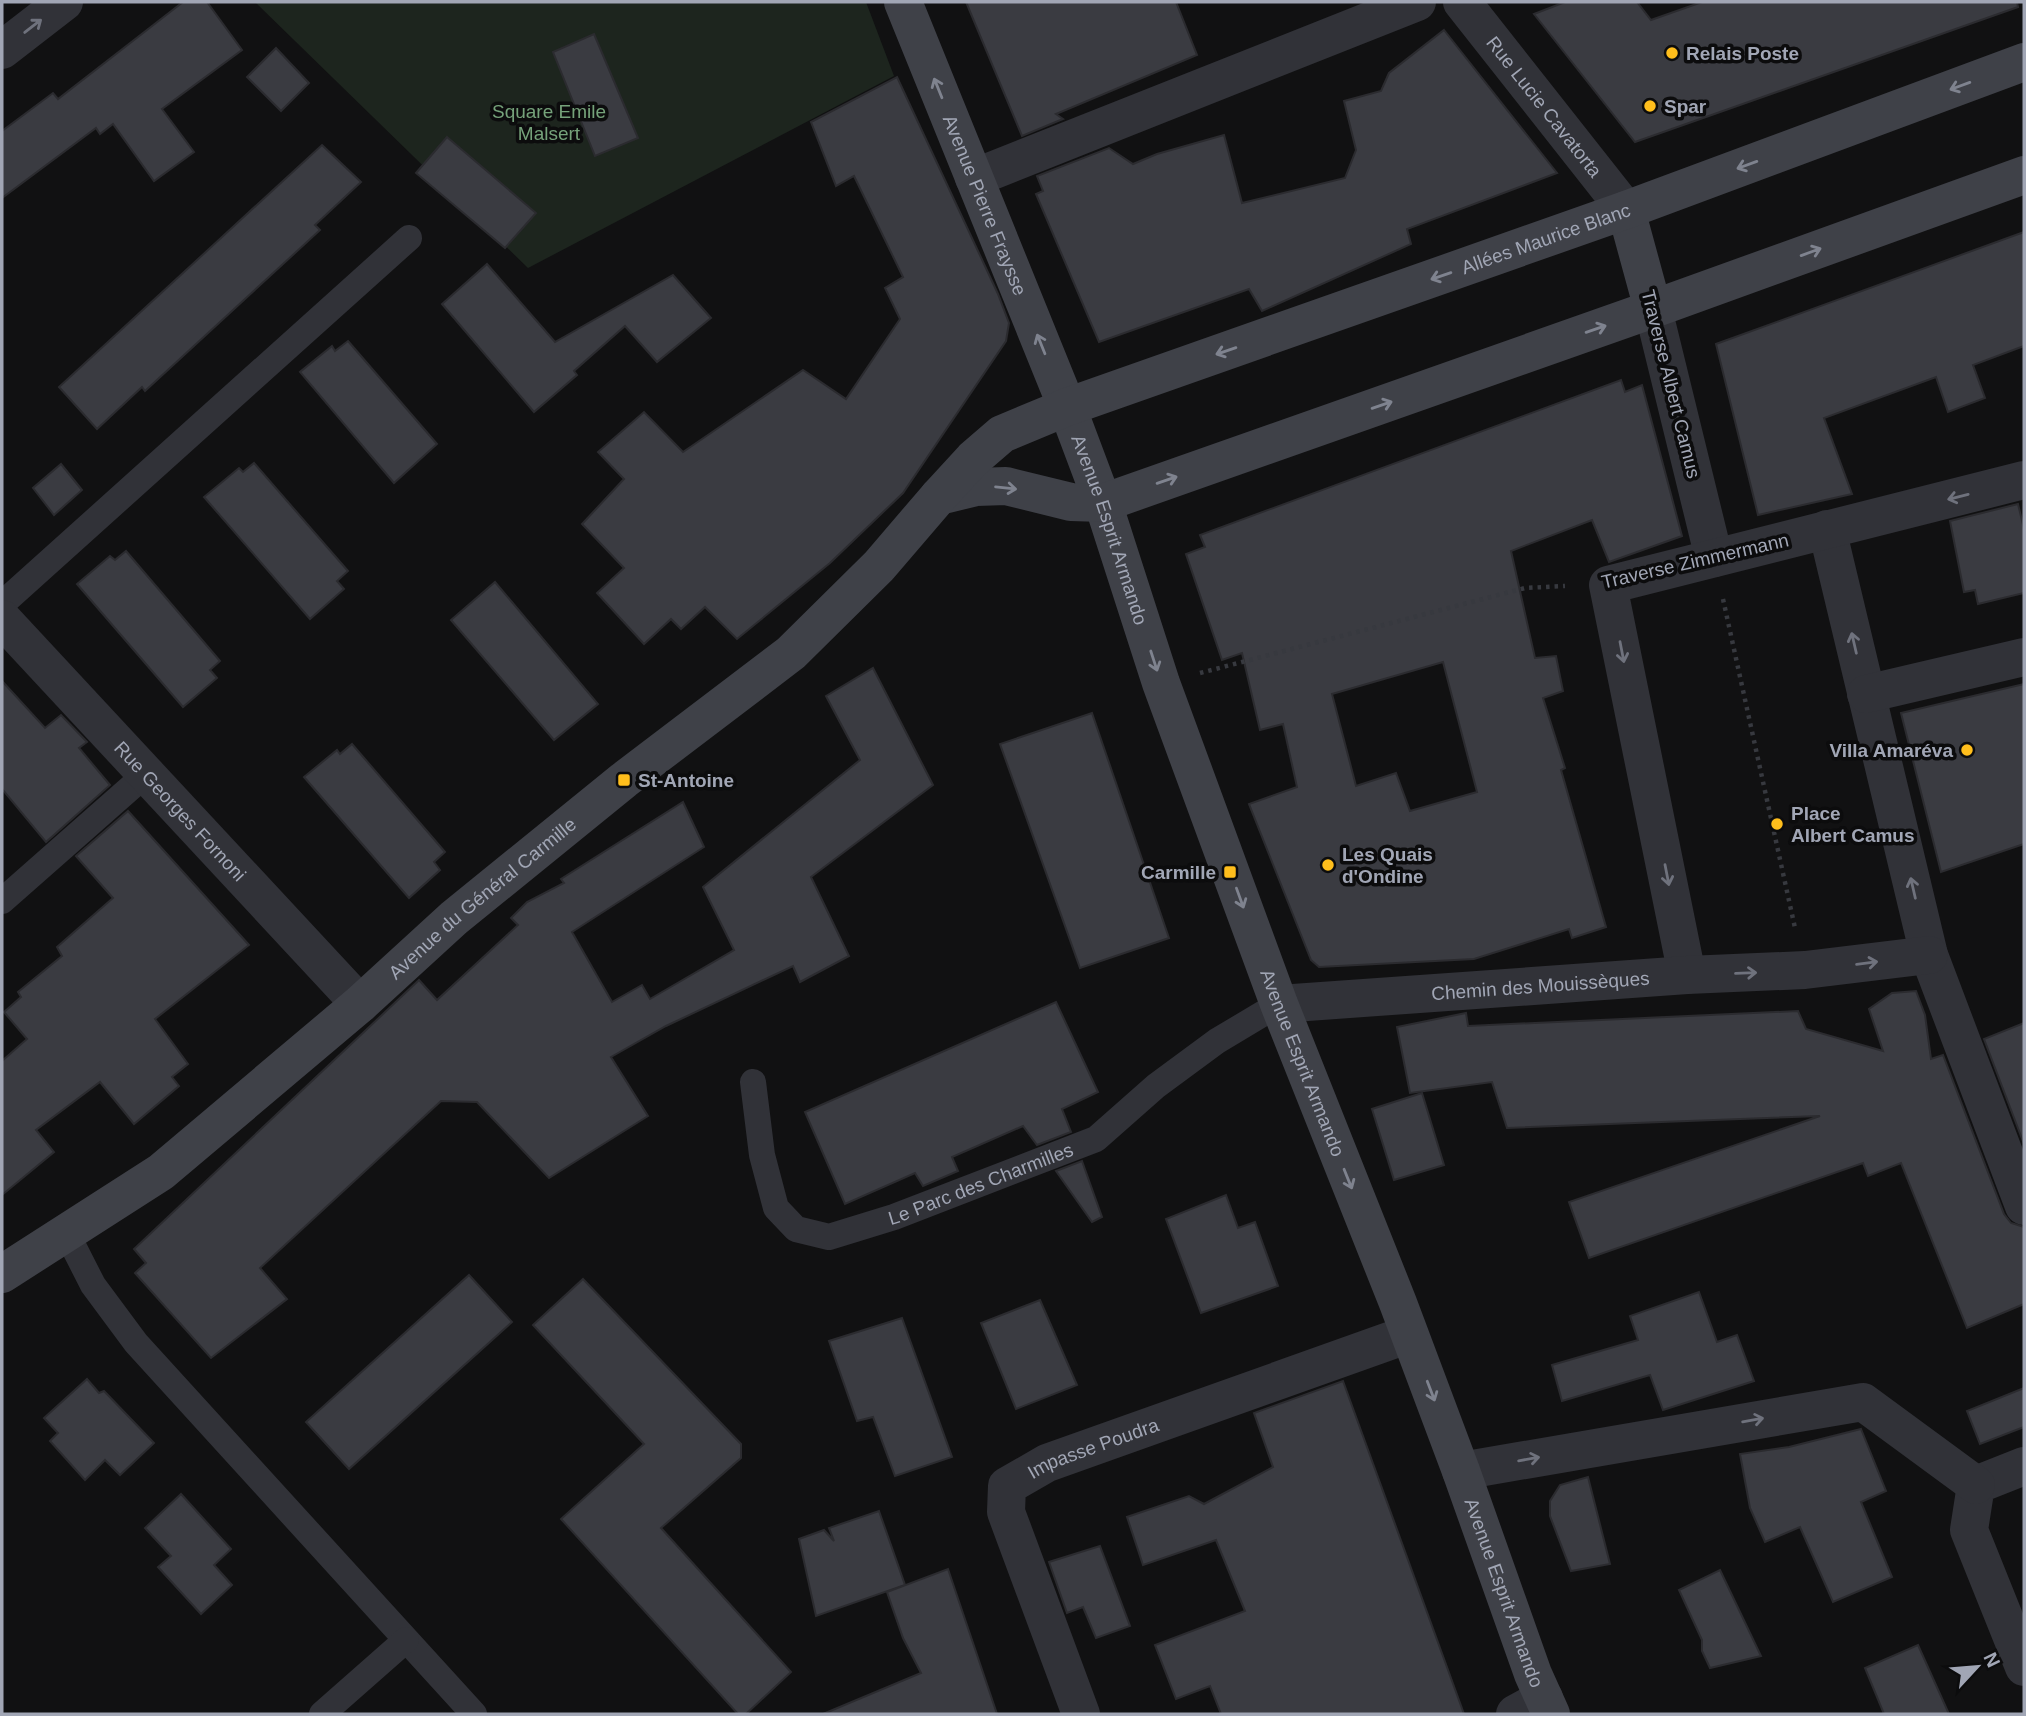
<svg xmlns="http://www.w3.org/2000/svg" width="2026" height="1716" viewBox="0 0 2026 1716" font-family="Helvetica,sans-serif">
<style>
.green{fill:#1d251e}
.building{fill:#3a3b41;stroke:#2b2b2f;stroke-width:2;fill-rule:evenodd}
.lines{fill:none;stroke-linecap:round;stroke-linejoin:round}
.path{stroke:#37393f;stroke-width:4.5;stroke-dasharray:3.5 5;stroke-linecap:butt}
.lane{stroke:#313238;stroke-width:26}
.street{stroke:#313238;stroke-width:38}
.secondary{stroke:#3f4148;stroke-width:38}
.oneway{stroke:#6f727d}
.oneway2{stroke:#7f838f}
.poi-dot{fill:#ffbe1c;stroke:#0c0c0d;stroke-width:2.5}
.labels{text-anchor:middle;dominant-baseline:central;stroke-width:7;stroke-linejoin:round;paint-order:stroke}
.poi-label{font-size:19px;font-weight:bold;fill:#a1a6b5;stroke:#0c0c0d;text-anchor:start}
.street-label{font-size:19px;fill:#a1a6b5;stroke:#0c0c0d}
.park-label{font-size:19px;fill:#75a27a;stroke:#0c0c0d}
</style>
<rect width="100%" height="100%" fill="#111112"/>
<!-- green -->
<polygon class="green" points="255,2 866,2 894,76 528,268"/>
<!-- building -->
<g class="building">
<polygon points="183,2 207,2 242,50 162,109 194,152 154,181 113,124 100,134 96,128 2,198 2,131 53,93 58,99"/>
<polygon points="966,2 1176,2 1197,55 1056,114 1063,119 1022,136"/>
<polygon points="1565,2 1637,2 1651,20 1702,2 2017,2 2018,7 1635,142 1534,14"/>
<polygon points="1444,30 1557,173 1407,229 1411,244 1262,311 1249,289 1099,342 1036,194 1043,191 1037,176 1109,148 1133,164 1157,154 1224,135 1242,203 1345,178 1356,150 1344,101 1381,91 1389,73"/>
<polygon points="594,34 638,138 595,156 553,52"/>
<polygon points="276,48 309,83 281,111 247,77"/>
<polygon points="897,77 998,294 1009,323 1006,341 903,493 830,563 737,639 705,607 681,629 671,619 644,644 597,593 624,568 582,524 624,479 598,452 644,412 683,452 803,370 846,399 900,319 885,288 903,277 854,176 836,186 811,122"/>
<polygon points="447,137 536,213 505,248 416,173"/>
<polygon points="322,145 361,182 315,225 320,230 145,391 142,387 97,429 59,387"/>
<polygon points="2024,232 2024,346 1973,365 1985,398 1948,412 1936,377 1824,418 1852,494 1758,515 1716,344"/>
<polygon points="487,264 555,342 673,275 711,318 657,362 625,326 574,371 577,375 534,412 442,304"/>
<polygon points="348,341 437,444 394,483 300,372 332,346 335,351"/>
<path d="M1621,380L1625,392L1642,385L1682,536L1609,562L1592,520L1511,551L1535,658L1556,656L1563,691L1543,698L1565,768L1561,770L1606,927L1572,938L1569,929L1474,959L1319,967L1311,960L1249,804L1297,787L1283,724L1260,730L1242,653L1222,660L1186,554L1205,547L1200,535ZM1443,662L1477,792L1410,811L1396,773L1356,786L1332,694Z"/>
<polygon points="254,463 348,571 337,581 344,589 310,619 204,497 239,468 243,472"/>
<polygon points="61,464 82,490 54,515 33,488"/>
<polygon points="2018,504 2024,529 2024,593 1978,604 1975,590 1964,592 1950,521"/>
<polygon points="126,551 220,661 210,670 217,678 183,707 77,584 110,556 115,560"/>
<polygon points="495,582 598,704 554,740 451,620"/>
<polygon points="873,668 933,785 811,877 849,956 800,982 793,966 666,1026 611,1057 648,1116 549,1178 477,1102 441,1101 260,1268 287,1299 211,1358 135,1273 146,1263 134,1249 419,980 437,1000 518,925 511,918 527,902 564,883 561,879 683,802 704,847 572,932 612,1002 642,985 650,999 734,950 703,887 860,760 826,696"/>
<polygon points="2,681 45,728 61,715 87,742 79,748 110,785 46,842 2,789"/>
<polygon points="2024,684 2024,844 1941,872 1901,713"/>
<polygon points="1092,713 1169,938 1080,968 1000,744"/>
<polygon points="352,744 445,852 434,862 440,870 409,898 304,777 337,750 340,754"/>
<polygon points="128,811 249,945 155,1019 188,1064 172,1077 179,1086 134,1124 100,1082 36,1130 54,1152 2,1195 2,1061 27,1039 4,1012 21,997 18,992 62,956 57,947 113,898 76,856"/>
<polygon points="1916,991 1925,1015 1931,1059 1943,1055 2004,1214 2011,1223 2024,1227 2024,1304 1967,1328 1901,1163 1868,1176 1863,1163 1589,1258 1569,1202 1820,1116 1507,1128 1492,1082 1410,1093 1397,1027 1466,1013 1468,1026 1798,1011 1806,1029 1883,1051 1869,1009 1892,993"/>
<polygon points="1056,1002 1098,1092 1062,1109 1071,1132 1037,1145 1023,1126 952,1157 958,1171 923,1186 915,1173 845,1204 805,1112"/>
<polygon points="2024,1023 2024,1144 1984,1039"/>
<polygon points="1422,1093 1444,1165 1394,1180 1372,1109"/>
<polygon points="1082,1161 1102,1217 1092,1222 1056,1171"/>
<polygon points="1226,1195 1238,1228 1255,1222 1278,1286 1201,1313 1166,1219"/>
<polygon points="469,1275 512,1322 349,1469 306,1422"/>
<polygon points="583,1279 741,1444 741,1458 661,1528 791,1672 746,1714 738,1714 561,1519 644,1444 533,1325"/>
<polygon points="1699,1292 1717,1342 1737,1335 1754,1381 1663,1410 1650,1375 1562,1401 1552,1365 1638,1340 1630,1316"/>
<polygon points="1040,1300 1077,1385 1016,1409 981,1323"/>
<polygon points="902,1318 952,1457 895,1476 873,1417 857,1421 829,1341"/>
<polygon points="87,1379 99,1393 104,1391 154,1443 120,1475 105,1460 85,1480 50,1441 58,1433 44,1418"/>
<polygon points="1343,1381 1464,1714 1221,1714 1210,1686 1176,1699 1155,1645 1245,1611 1216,1540 1143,1565 1127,1517 1189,1496 1204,1504 1273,1467 1254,1413"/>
<polygon points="2024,1388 2024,1427 1980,1444 1967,1411"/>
<polygon points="1861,1429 1886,1491 1861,1502 1892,1577 1833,1602 1800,1527 1765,1542 1750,1508 1740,1454 1789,1447"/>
<polygon points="1588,1477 1610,1564 1571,1571 1550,1516 1550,1501 1560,1485"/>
<polygon points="181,1494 231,1549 214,1565 232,1585 201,1614 158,1567 171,1556 145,1528"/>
<polygon points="879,1511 905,1585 816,1616 799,1539 824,1530 834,1541 829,1528"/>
<polygon points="1100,1546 1130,1626 1096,1638 1083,1607 1067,1613 1049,1562"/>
<polygon points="948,1569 997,1714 823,1714 921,1673 903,1638 887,1592"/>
<polygon points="1720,1570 1761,1656 1710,1668 1702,1651 1702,1640 1679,1590"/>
<polygon points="1918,1645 1949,1714 1884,1714 1865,1668"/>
</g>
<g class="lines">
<!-- path -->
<g class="path">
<polyline points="1723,599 1795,928"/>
<polyline points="1200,673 1525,588 1565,586"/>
</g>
<!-- lane -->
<g class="lane">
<polyline points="2,604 409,238"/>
<polyline points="2,901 145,775"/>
<path id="s1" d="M753,1082L762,1155L776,1208L796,1229L829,1237L894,1217L1096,1139L1156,1086L1217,1041L1279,1004"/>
<polyline points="67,1234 93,1285 136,1343 474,1714"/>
<polyline points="322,1714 406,1640"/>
</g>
<!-- street -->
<g class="street">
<path id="s2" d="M1462,2L1626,210"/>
<polyline points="2,50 64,2"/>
<polyline points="974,178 1417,2"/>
<polyline points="1653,309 1714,558"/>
<polyline points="1827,529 1929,955 2024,1206"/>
<path id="s3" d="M2,619L360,1004"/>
<polyline points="1866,694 2024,657"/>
<polyline points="1687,975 1608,585 2024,480"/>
<path id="s4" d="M1279,1004L1687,975L1805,970L1929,955"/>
<polyline points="2024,1466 1976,1485 1969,1530 2024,1667"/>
<polyline points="1461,1471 1863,1402 1976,1485"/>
<path id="s5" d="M1081,1714L1006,1512L1007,1486L1047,1463L1409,1334"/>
<polyline points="1515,1714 1544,1698"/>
</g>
<!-- secondary -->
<g class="secondary">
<path id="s6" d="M903,2L1067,407L1103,503L1161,683L1279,1004L1398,1303L1461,1471L1533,1674L1551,1714"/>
<polyline points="1626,210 1653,309"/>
<polyline points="939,496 976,487 1006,486 1071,502 1103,503 1653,309 2024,175"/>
<path id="s7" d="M2,1274L161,1172L360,1004L454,918L624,780L791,653L879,566L939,496L973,459L1002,434L1067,407L1626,210L2024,62"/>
</g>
</g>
<!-- one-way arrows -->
<defs><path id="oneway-shaft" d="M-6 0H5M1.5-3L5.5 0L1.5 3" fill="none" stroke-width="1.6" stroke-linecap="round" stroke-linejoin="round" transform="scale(1.75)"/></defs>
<g class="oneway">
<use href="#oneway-shaft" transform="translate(33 26) rotate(-38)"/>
<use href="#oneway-shaft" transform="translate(1958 497) rotate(166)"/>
<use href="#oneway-shaft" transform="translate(1854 643) rotate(-103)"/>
<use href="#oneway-shaft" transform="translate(1622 652) rotate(79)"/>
<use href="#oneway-shaft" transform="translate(1667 875) rotate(79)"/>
<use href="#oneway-shaft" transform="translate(1913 888) rotate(-103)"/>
<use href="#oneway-shaft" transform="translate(1867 963) rotate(-7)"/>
<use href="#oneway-shaft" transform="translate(1746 973) rotate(-2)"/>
<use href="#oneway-shaft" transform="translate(1753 1420) rotate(-10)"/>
<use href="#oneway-shaft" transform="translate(1529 1459) rotate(-10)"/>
</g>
<g class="oneway2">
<use href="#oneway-shaft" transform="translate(1960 86) rotate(160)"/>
<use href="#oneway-shaft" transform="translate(938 88) rotate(-112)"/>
<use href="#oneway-shaft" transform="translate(1747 165) rotate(160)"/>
<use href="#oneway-shaft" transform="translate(1811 252) rotate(-20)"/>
<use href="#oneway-shaft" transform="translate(1441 276) rotate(161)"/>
<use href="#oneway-shaft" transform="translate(1596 329) rotate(-19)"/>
<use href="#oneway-shaft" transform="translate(1041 344) rotate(-112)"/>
<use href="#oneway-shaft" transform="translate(1226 351) rotate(161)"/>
<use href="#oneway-shaft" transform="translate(1382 405) rotate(-19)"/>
<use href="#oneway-shaft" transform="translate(1167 480) rotate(-19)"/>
<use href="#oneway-shaft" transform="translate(1006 488) rotate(6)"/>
<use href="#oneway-shaft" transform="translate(1154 661) rotate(72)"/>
<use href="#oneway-shaft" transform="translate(1240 898) rotate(70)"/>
<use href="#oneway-shaft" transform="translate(1348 1179) rotate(68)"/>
<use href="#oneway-shaft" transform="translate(1431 1391) rotate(69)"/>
</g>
<!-- markers -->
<g class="poi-dot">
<circle cx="1672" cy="53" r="7"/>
<circle cx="1650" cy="106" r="7"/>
<circle cx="1967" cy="750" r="7"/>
<rect x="617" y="773" width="14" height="14" rx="3.5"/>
<circle cx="1777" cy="824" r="7"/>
<circle cx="1328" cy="865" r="7"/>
<rect x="1223" y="865" width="14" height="14" rx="3.5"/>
</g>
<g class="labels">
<!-- poi labels -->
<g class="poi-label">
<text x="1686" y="53">Relais Poste</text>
<text x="1664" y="106">Spar</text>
<text x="1953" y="750" text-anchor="end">Villa Amaréva</text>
<text x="638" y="780">St-Antoine</text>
<text x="1791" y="813">Place<tspan x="1791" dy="22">Albert Camus</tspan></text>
<text x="1342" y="854">Les Quais<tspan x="1342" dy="22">d'Ondine</tspan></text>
<text x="1216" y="872" text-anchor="end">Carmille</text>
</g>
<!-- street labels -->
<g class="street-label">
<text stroke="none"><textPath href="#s2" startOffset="133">Rue Lucie Cavatorta</textPath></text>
<text stroke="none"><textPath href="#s6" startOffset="219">Avenue Pierre Fraysse</textPath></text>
<text stroke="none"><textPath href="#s7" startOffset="1888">Allées Maurice Blanc</textPath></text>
<text transform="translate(1671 384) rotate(76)">Traverse Albert Camus</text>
<text stroke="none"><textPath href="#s6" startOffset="567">Avenue Esprit Armando</textPath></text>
<text transform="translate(1695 561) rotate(-13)">Traverse Zimmermann</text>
<text stroke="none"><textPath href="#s3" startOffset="262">Rue Georges Fornoni</textPath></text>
<text stroke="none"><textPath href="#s7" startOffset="611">Avenue du Général Carmille</textPath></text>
<text stroke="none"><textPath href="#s4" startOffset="262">Chemin des Mouissèques</textPath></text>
<text stroke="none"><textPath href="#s6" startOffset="1134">Avenue Esprit Armando</textPath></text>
<text stroke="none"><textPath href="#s1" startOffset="352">Le Parc des Charmilles</textPath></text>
<text stroke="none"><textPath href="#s5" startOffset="336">Impasse Poudra</textPath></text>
<text stroke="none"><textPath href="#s6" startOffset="1701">Avenue Esprit Armando</textPath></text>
</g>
<!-- park labels -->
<g class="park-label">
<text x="549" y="111">Square Emile<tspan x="549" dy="22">Malsert</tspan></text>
</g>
</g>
<!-- border -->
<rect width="2026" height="1716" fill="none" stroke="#a1a6b5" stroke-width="7"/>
<!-- north arrow -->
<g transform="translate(1977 1667) rotate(64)" stroke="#0c0c0d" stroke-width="5" paint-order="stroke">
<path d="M0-5L12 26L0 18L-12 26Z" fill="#a1a6b5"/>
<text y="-10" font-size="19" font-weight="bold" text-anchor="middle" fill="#a1a6b5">N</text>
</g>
</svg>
